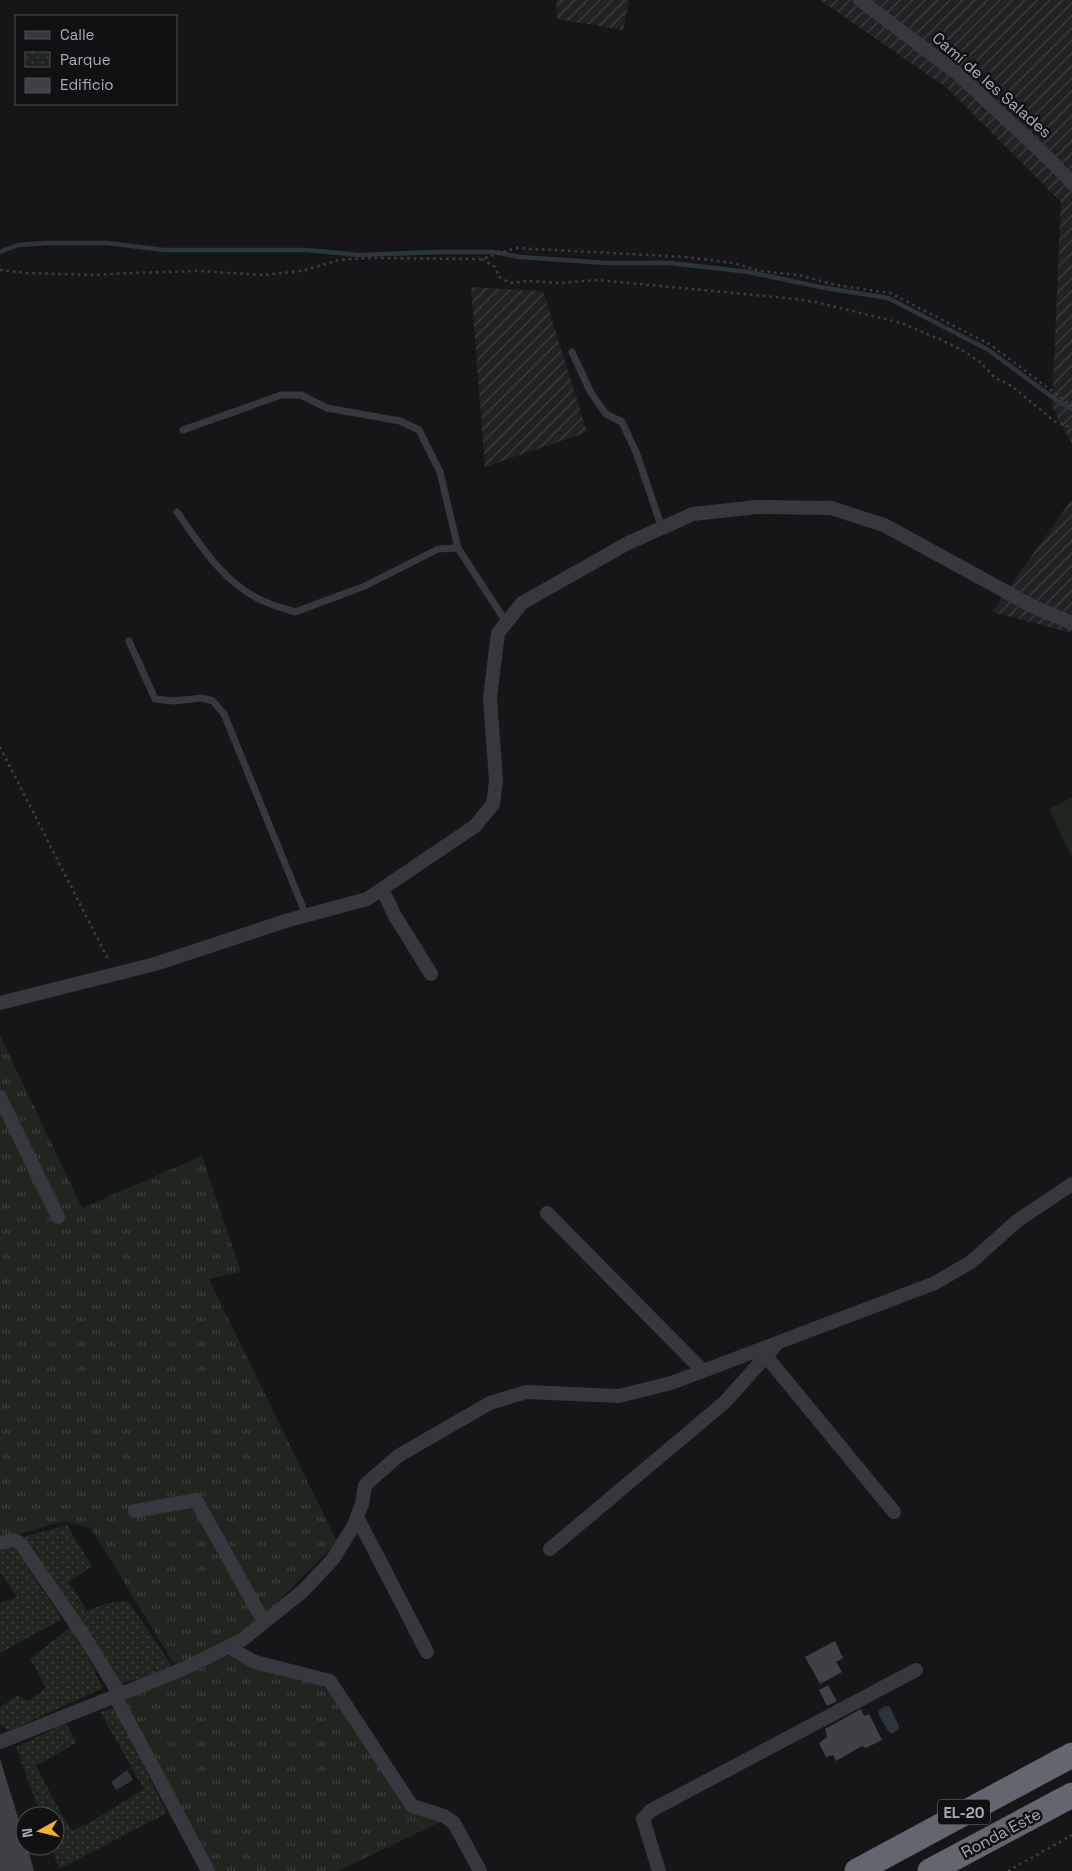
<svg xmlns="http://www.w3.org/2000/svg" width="1072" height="1871" viewBox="0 0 1072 1871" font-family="'Space Grotesk',sans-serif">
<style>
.industrial{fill:url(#industrial-furrows)}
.grass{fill:url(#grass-tufts)}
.park{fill:url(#park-dots)}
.pitch{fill:#1e261f}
.water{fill:#2c353c}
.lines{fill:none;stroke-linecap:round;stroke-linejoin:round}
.stream{stroke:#2c353c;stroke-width:4.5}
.building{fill:#404145}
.path{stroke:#3d3f44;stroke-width:2.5;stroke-dasharray:2.5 4;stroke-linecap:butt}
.service{stroke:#37383d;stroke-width:7}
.minor{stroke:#37383d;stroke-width:14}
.motorway{stroke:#63666e;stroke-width:25}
.labels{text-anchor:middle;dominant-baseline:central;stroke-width:5;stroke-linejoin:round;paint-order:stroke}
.shield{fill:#111113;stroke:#7b7e86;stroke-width:1}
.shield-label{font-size:15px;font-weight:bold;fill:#a8adb8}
.street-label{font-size:16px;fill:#a8adb8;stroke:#111113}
</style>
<defs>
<pattern id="industrial-furrows" width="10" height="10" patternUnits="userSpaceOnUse" patternTransform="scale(1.25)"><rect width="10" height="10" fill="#222225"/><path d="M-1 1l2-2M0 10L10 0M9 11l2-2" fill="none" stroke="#3f3f43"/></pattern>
<pattern id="grass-tufts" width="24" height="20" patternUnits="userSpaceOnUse" patternTransform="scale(1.25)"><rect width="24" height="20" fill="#1e261f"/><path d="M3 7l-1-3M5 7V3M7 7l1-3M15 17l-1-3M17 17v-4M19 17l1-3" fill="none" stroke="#3c433d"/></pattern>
<pattern id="park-dots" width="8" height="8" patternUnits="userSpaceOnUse" patternTransform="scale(1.25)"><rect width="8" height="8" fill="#1e261f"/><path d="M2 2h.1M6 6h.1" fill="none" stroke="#3c433d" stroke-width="1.8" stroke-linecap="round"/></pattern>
</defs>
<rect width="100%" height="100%" fill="#161618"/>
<!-- industrial -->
<g class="industrial">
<polygon points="556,0 629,0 623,30 557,19"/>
<polygon points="820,0 1072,0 1072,444 1052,407 1061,202 947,88"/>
<polygon points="471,287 543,291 587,432 485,467"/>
<polygon points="1072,499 1072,633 992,612"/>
</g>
<!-- grass -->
<g class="grass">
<polygon points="0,1035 82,1208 202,1156 241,1272 209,1279 337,1542 264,1616 212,1651 176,1667 91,1528 64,1521 0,1540"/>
<path d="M218,1652C237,1661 257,1669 277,1675C294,1680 311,1682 327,1689L408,1811L440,1822L338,1871H208L115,1696Z"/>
</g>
<!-- park -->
<g class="park">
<polygon points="67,1525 92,1566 69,1582 87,1611 107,1603 128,1601 174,1669 158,1675 117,1684 20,1538"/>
<polygon points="5,1547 15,1549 62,1619 0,1653 0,1603 17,1597 0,1572 0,1551"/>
<polygon points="72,1626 103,1688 9,1731 0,1724 0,1708 17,1695 28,1701 46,1688 30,1659"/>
<polygon points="114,1707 167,1813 59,1869 51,1846 55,1846 55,1816 41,1816 16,1747 66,1723 76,1743 36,1766 62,1815 72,1831 91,1822 144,1789 100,1712"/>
</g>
<!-- pitch -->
<polygon class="pitch" points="1072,797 1072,858 1049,809"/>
<!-- water -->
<g class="water">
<polygon points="886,1706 890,1707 899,1726 898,1730 892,1734 889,1732 878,1714 879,1710"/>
<polygon points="127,1770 133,1780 116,1790 111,1782"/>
</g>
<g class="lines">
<!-- stream -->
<polyline class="stream" points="0,252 18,245 47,243 107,243 164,250 307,250 359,255 439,252 494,252 520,257 607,263 670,263 749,272 820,287 888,298 987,349 1059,402 1072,409"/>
</g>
<!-- building -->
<g class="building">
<polygon points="835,1641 843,1658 836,1662 842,1672 820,1684 805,1657"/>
<polygon points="828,1685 837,1701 827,1706 819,1690"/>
<polygon points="861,1709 864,1716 869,1714 882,1740 866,1748 862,1746 836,1761 833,1755 826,1757 819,1743 827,1737 825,1729"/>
<polygon points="0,1759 25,1840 25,1846 27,1846 34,1871 0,1871"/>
</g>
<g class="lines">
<!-- path -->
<g class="path">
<polyline points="482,259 495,267 499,277 510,283 529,281 558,283 598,280 786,298 816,302 901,323 939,339 962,350 980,362 995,378 1012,386 1054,421 1072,428"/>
<polyline points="0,270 28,273 95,275 130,273 198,271 263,275 302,271 339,260 367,258 482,259 516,248 686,257 734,263 760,271 799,275 836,285 890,293 991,345 1072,406"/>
<polyline points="0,747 109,961"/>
<polyline points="1008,1871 1072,1835"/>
</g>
<!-- service -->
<g class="service">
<polyline points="572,352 591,393 606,414 622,422 636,452 662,528"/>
<polyline points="183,430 281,395 301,395 327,408 400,421 419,430 440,472 458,548"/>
<path d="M177,512C200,544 222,581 259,599C270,605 283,608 295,612L365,586L438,549L458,548L506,622"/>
<polyline points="129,641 155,699 174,701 202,698 213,701 224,714 306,915"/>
</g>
<!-- minor -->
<g class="minor">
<polyline points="860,0 958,74 1048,158 1072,183"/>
<polyline points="382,889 395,916 431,974"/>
<polyline points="0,1003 155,964 289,920 367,899 475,826 493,804 496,781 490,697 498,633 522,603 628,543 693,514 757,507 831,508 884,525 1032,606 1072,623"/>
<polyline points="0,1097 58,1217"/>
<polyline points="547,1213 703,1371"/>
<polyline points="766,1356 894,1512"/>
<polyline points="135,1511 196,1500 264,1622"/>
<polyline points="357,1517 427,1652"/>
<polyline points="0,1543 13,1540 20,1543 84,1636 120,1695"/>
<polyline points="550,1549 725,1402 775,1346"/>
<polyline points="228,1647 255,1662 330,1681 412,1806 444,1816 454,1823 480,1871"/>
<polyline points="115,1696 208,1871"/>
<polyline points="0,1742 181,1670 242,1640 303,1591 333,1559 353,1527 362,1504 365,1485 398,1456 490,1403 526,1392 619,1396 671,1383 703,1371 935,1283 971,1262 1017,1221 1072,1184"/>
<polyline points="659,1871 643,1819 650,1811 916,1670"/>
</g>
<!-- motorway -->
<g class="motorway">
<polyline points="857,1871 1072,1755"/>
<polyline points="930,1871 1072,1795"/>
</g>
</g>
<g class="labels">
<!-- shield labels -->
<rect class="shield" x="938" y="1799.5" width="52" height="25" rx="4"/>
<g class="shield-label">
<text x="964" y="1812">EL-20</text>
</g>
<!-- street labels -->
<g class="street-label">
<text transform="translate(992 85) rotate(41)">Camí de les Salades</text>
<text transform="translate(1001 1833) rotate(-28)">Ronda Este</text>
</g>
</g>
<!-- legend -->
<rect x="15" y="15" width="162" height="90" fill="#111113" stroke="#4d4f55"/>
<rect x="25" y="31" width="25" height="8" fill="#37383d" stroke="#4d4f55"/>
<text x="60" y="40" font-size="15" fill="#a8adb8">Calle</text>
<rect x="25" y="52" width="25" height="15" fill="url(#park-dots)" stroke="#4d4f55"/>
<text x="60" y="65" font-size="15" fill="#a8adb8">Parque</text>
<rect x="25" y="78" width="25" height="15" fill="#404145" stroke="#4d4f55"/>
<text x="60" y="90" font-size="15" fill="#a8adb8">Edificio</text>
<!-- north arrow -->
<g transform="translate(40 1831) rotate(262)"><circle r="24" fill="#111113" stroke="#4d4f55"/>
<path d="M0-4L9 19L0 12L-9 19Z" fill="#f2b134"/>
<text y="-8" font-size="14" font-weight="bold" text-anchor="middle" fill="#a8adb8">N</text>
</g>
</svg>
